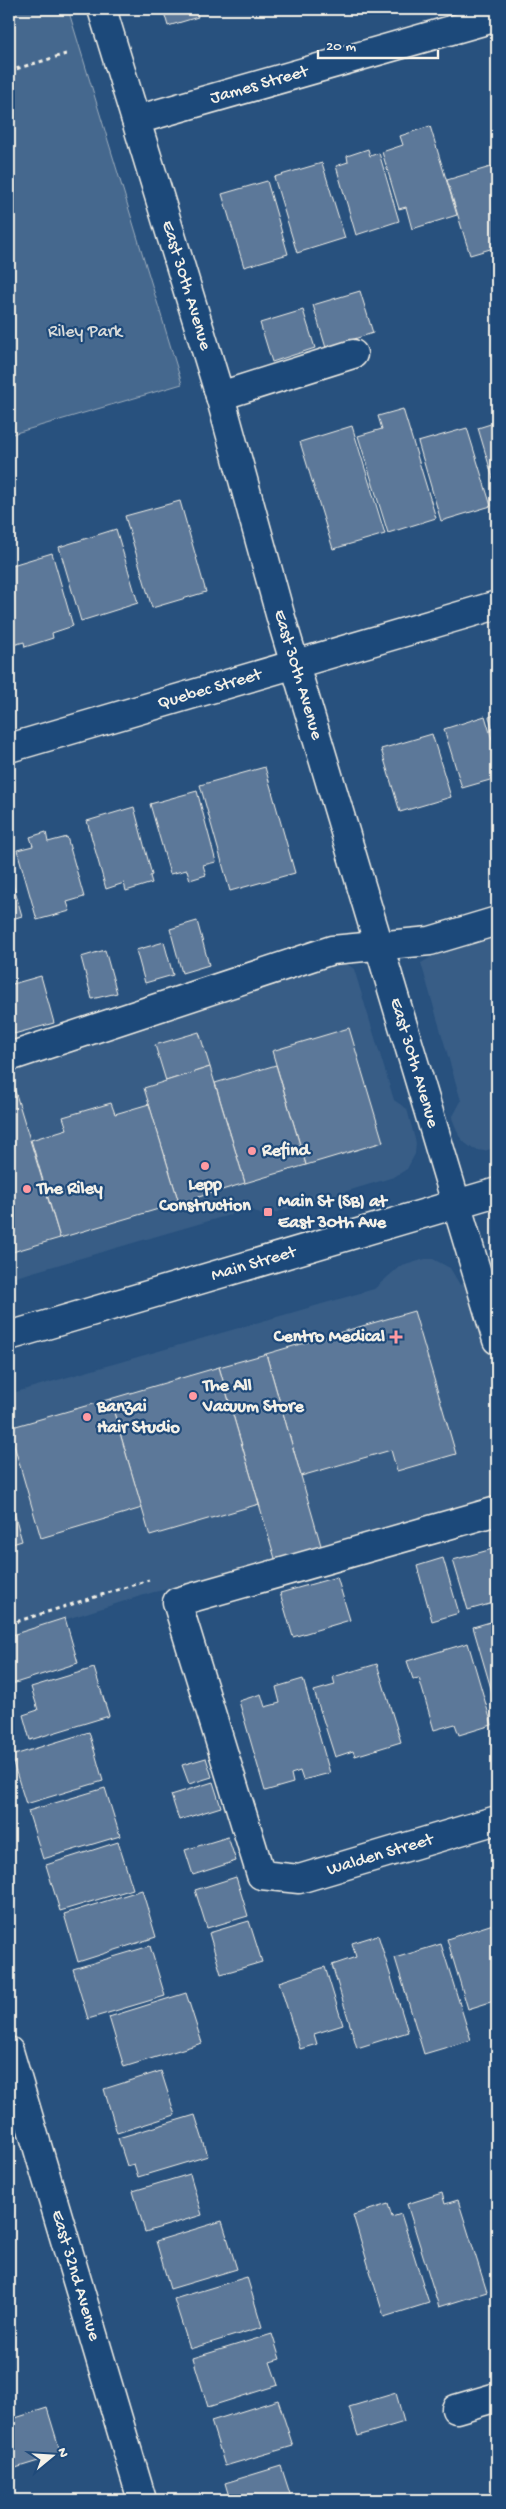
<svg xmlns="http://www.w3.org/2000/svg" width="506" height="2509" viewBox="0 0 506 2509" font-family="'Gochi Hand',sans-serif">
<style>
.built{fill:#375d86}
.green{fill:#45688e;stroke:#9cacbb}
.building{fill:#5b7899;stroke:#f4f1e8}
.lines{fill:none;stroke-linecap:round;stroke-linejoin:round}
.minor-casing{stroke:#f4f1e8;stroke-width:31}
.major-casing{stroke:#f4f1e8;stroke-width:31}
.path{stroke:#f4f1e8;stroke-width:3;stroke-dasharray:4 4;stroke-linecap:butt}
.minor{stroke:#1f4a7a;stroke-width:28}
.major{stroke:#1f4a7a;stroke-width:28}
.poi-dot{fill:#ff9aa2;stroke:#1f4a7a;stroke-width:2}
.labels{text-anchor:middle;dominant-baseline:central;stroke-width:4.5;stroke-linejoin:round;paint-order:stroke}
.street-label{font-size:18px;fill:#f4f1e8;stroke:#1f4a7a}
.park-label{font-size:18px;fill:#dadcda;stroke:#1f4a7a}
.poi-label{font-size:18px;font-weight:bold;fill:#f4f1e8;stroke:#1f4a7a;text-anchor:start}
</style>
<rect width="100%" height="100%" fill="#28517e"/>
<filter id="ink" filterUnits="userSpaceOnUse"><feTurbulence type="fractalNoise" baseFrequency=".02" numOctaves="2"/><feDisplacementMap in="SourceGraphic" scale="10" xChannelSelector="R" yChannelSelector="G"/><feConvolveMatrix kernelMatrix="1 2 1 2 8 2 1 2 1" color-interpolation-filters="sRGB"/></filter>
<g filter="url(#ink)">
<!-- built -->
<g class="built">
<polygon points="497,937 497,1147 484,1151 473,1149 465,1143 459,1136 452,1118 461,1101 421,963 435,955"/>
<polygon points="336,963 346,963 354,969 394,1100 407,1109 416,1143 415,1154 407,1169 394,1177 264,1216 250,1209 9,1279 9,1065"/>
<polygon points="425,1259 433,1259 450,1268 460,1285 497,1273 497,1502 267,1569 154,1592 9,1637 9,1394 374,1289 399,1267"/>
</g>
<!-- green -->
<polygon class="green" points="9,9 68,9 182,384 9,435"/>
<!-- building -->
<g class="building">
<polygon points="163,9 203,9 196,11 198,17 168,26"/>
<polygon points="430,126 457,215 412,229 406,207 399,209 382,152 403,145 400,136"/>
<polygon points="368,149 370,156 379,153 399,221 356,235 336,166 348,162 347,156"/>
<polygon points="322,163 345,238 297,253 274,177"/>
<polygon points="497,165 497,247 470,255 447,180"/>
<polygon points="267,181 288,254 244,267 222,194"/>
<polygon points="360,291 373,333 326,348 313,305"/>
<polygon points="303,310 315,348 272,362 260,323"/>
<polygon points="403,409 436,518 388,533 358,436 382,429 378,416"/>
<polygon points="497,422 497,492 478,428"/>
<polygon points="352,426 385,534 333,549 300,442"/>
<polygon points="467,428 491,506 441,521 418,442"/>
<polygon points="180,501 206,592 152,608 125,516"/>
<polygon points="116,529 138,603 81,621 59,547"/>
<polygon points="52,553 73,626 52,633 53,638 25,647 24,642 9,646 9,566"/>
<polygon points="497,714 497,744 489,717"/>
<polygon points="485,716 497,756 497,778 462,788 444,729"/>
<polygon points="432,734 451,797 400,812 381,749"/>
<polygon points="265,767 295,873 230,891 200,785"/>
<polygon points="197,791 216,862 203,865 206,875 190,880 187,870 170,874 150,804"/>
<polygon points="134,807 152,875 150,876 152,883 126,891 124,883 106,889 87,821"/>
<polygon points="46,832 48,842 67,837 84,897 67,902 70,911 37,920 17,850 33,846 30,837"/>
<polygon points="9,870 22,916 9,920"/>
<polygon points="197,921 209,965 182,973 170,929"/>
<polygon points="164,942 173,975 145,983 136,950"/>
<polygon points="105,950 117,993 92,999 81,957"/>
<polygon points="41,976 54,1023 14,1034 9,1014 9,985"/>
<polygon points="349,1028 383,1142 306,1165 272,1051"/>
<polygon points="199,1032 210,1067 166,1081 155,1045"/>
<polygon points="276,1065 306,1165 245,1183 215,1083"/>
<polygon points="210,1067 245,1183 179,1203 144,1088"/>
<polygon points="9,1081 12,1081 60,1238 9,1253"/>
<polygon points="111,1103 115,1114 149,1104 179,1203 60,1238 31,1140 67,1129 63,1117"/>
<polygon points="414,1311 456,1454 397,1471 391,1450 301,1476 266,1354"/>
<polygon points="266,1354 322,1549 276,1562 219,1367"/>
<polygon points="219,1367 259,1504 150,1536 110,1399"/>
<polygon points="110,1399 142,1508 41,1538 9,1428"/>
<polygon points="9,1494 22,1541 9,1545"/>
<polygon points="496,1548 497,1602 468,1610 453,1560"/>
<polygon points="443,1558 459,1613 432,1621 417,1566"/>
<polygon points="337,1577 350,1620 293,1637 280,1593"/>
<polygon points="65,1618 78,1663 9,1685 9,1636"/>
<polygon points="497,1620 497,1709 473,1627"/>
<polygon points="468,1643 492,1725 459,1735 455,1724 434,1730 419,1678 413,1679 407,1661"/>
<polygon points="377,1664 401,1742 355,1756 353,1751 335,1757 314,1691 335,1685 333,1677"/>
<polygon points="94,1668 109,1716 30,1740 23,1715 38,1710 31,1687"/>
<polygon points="303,1679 330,1773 303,1780 300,1771 291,1774 293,1783 265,1791 239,1701 261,1694 265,1707 280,1703 276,1687"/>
<polygon points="89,1732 103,1781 26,1804 11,1756"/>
<polygon points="206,1758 212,1777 189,1784 182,1765"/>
<polygon points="213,1782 221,1807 179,1820 171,1795"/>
<polygon points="105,1788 120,1836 43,1859 28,1811"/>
<polygon points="228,1837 236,1861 193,1875 185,1850"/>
<polygon points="118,1842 133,1889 60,1911 46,1865"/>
<polygon points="236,1877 248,1916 207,1928 195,1890"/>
<polygon points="142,1890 156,1937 78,1962 64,1914"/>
<polygon points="249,1921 262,1962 221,1974 209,1933"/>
<polygon points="496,1923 497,2000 468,2009 447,1939"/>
<polygon points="378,1935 408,2032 357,2048 332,1965 356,1957 352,1943"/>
<polygon points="441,1944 471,2040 424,2054 395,1958"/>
<polygon points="150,1946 165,1996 88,2019 73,1969"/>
<polygon points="325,1967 343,2025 314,2034 317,2044 300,2049 279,1982"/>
<polygon points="186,1993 202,2043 124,2067 109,2017"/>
<polygon points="161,2071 175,2115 117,2133 104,2089"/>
<polygon points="195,2115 208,2156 138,2177 134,2164 127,2166 118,2138"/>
<polygon points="190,2174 202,2215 145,2232 133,2191"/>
<polygon points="442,2193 445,2204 458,2200 487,2292 439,2307 407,2204"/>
<polygon points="388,2204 392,2217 401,2214 429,2303 384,2317 353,2215"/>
<polygon points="222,2221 237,2269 170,2289 156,2241"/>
<polygon points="497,2235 497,2254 492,2236"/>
<polygon points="247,2277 262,2327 190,2349 174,2299"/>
<polygon points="272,2334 280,2359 270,2362 278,2385 208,2407 193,2358"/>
<polygon points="396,2393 404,2422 358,2436 349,2407"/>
<polygon points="9,2396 14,2414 9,2416"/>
<polygon points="278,2400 293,2446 225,2466 211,2421"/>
<polygon points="47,2408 61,2454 9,2470 9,2420"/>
<polygon points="281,2466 292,2500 230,2500 225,2483"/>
</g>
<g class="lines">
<!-- minor casing -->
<g class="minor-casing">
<g id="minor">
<path id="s1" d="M102,9L220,396L281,618L497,1340"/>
<path id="s2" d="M136,120L497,17"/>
<polyline points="220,396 353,354"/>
<path id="s3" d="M9,748L497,605"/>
<polyline points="9,1057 332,950 430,941 497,921"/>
<path id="s4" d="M497,1511L177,1602L261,1875L299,1879L497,1820"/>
<path id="s5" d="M9,2051L142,2500"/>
<polyline points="456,2409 497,2397"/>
</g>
</g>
<!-- major casing -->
<g class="major-casing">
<g id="major">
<path id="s6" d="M9,1336L497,1192"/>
</g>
</g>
<!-- path -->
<g class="path">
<polyline points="9,56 13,69"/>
<polyline points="9,71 66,54"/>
<polyline points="9,1624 149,1580"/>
</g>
<!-- minor -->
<use href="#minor" class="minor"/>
<!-- major -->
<use href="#major" class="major"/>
</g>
</g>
<!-- markers -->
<g class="poi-dot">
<circle cx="252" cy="1151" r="5"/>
<circle cx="205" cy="1166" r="5"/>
<circle cx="27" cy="1189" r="5"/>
<rect x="263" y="1207" width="10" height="10" rx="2.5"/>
<path d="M393.5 1329.5h5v5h5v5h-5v5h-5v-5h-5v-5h5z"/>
<circle cx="193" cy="1396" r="5"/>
<circle cx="87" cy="1417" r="5"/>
</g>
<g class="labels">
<!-- street labels -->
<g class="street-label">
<text stroke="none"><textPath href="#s2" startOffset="128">James Street</textPath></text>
<text stroke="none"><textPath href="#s1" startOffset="289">East 30th Avenue</textPath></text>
<text stroke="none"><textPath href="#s1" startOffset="694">East 30th Avenue</textPath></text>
<text stroke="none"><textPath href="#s3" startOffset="209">Quebec Street</textPath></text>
<text stroke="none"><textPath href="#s1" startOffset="1099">East 30th Avenue</textPath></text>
<text stroke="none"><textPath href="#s6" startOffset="255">Main Street</textPath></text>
<text stroke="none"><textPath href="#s4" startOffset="741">Walden Street</textPath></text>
<text stroke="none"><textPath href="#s5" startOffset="234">East 32nd Avenue</textPath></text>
</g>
<!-- park labels -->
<g class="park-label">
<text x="85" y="332">Riley Park</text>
</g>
<!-- poi labels -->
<g class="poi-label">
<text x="262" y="1151">Refind</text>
<text x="205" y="1185" text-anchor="middle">Lepp<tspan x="205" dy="21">Construction</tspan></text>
<text x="37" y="1189">The Riley</text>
<text x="278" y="1202">Main St (SB) at<tspan x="278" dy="21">East 30th Ave</tspan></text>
<text x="385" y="1337" text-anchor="end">Centro Medical</text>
<text x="203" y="1386">The All<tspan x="203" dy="21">Vacuum Store</tspan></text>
<text x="97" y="1407">Banzai<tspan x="97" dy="21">Hair Studio</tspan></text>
</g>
</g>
<!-- margin -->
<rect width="506" height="2509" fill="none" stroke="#1f4a7a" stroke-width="30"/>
<rect x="15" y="15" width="476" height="2479" fill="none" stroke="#f4f1e8" stroke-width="2" filter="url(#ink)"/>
<!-- north arrow -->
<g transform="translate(52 2456) rotate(72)" stroke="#1f4a7a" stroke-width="4" paint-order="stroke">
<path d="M0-4L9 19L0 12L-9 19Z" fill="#f4f1e8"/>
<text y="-8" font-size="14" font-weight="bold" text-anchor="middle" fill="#f4f1e8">N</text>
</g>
<!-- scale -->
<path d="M318 50v8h120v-8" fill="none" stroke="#f4f1e8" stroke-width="2.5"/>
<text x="326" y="50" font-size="15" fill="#f4f1e8" stroke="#1f4a7a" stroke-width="4" paint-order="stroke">20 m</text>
</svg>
